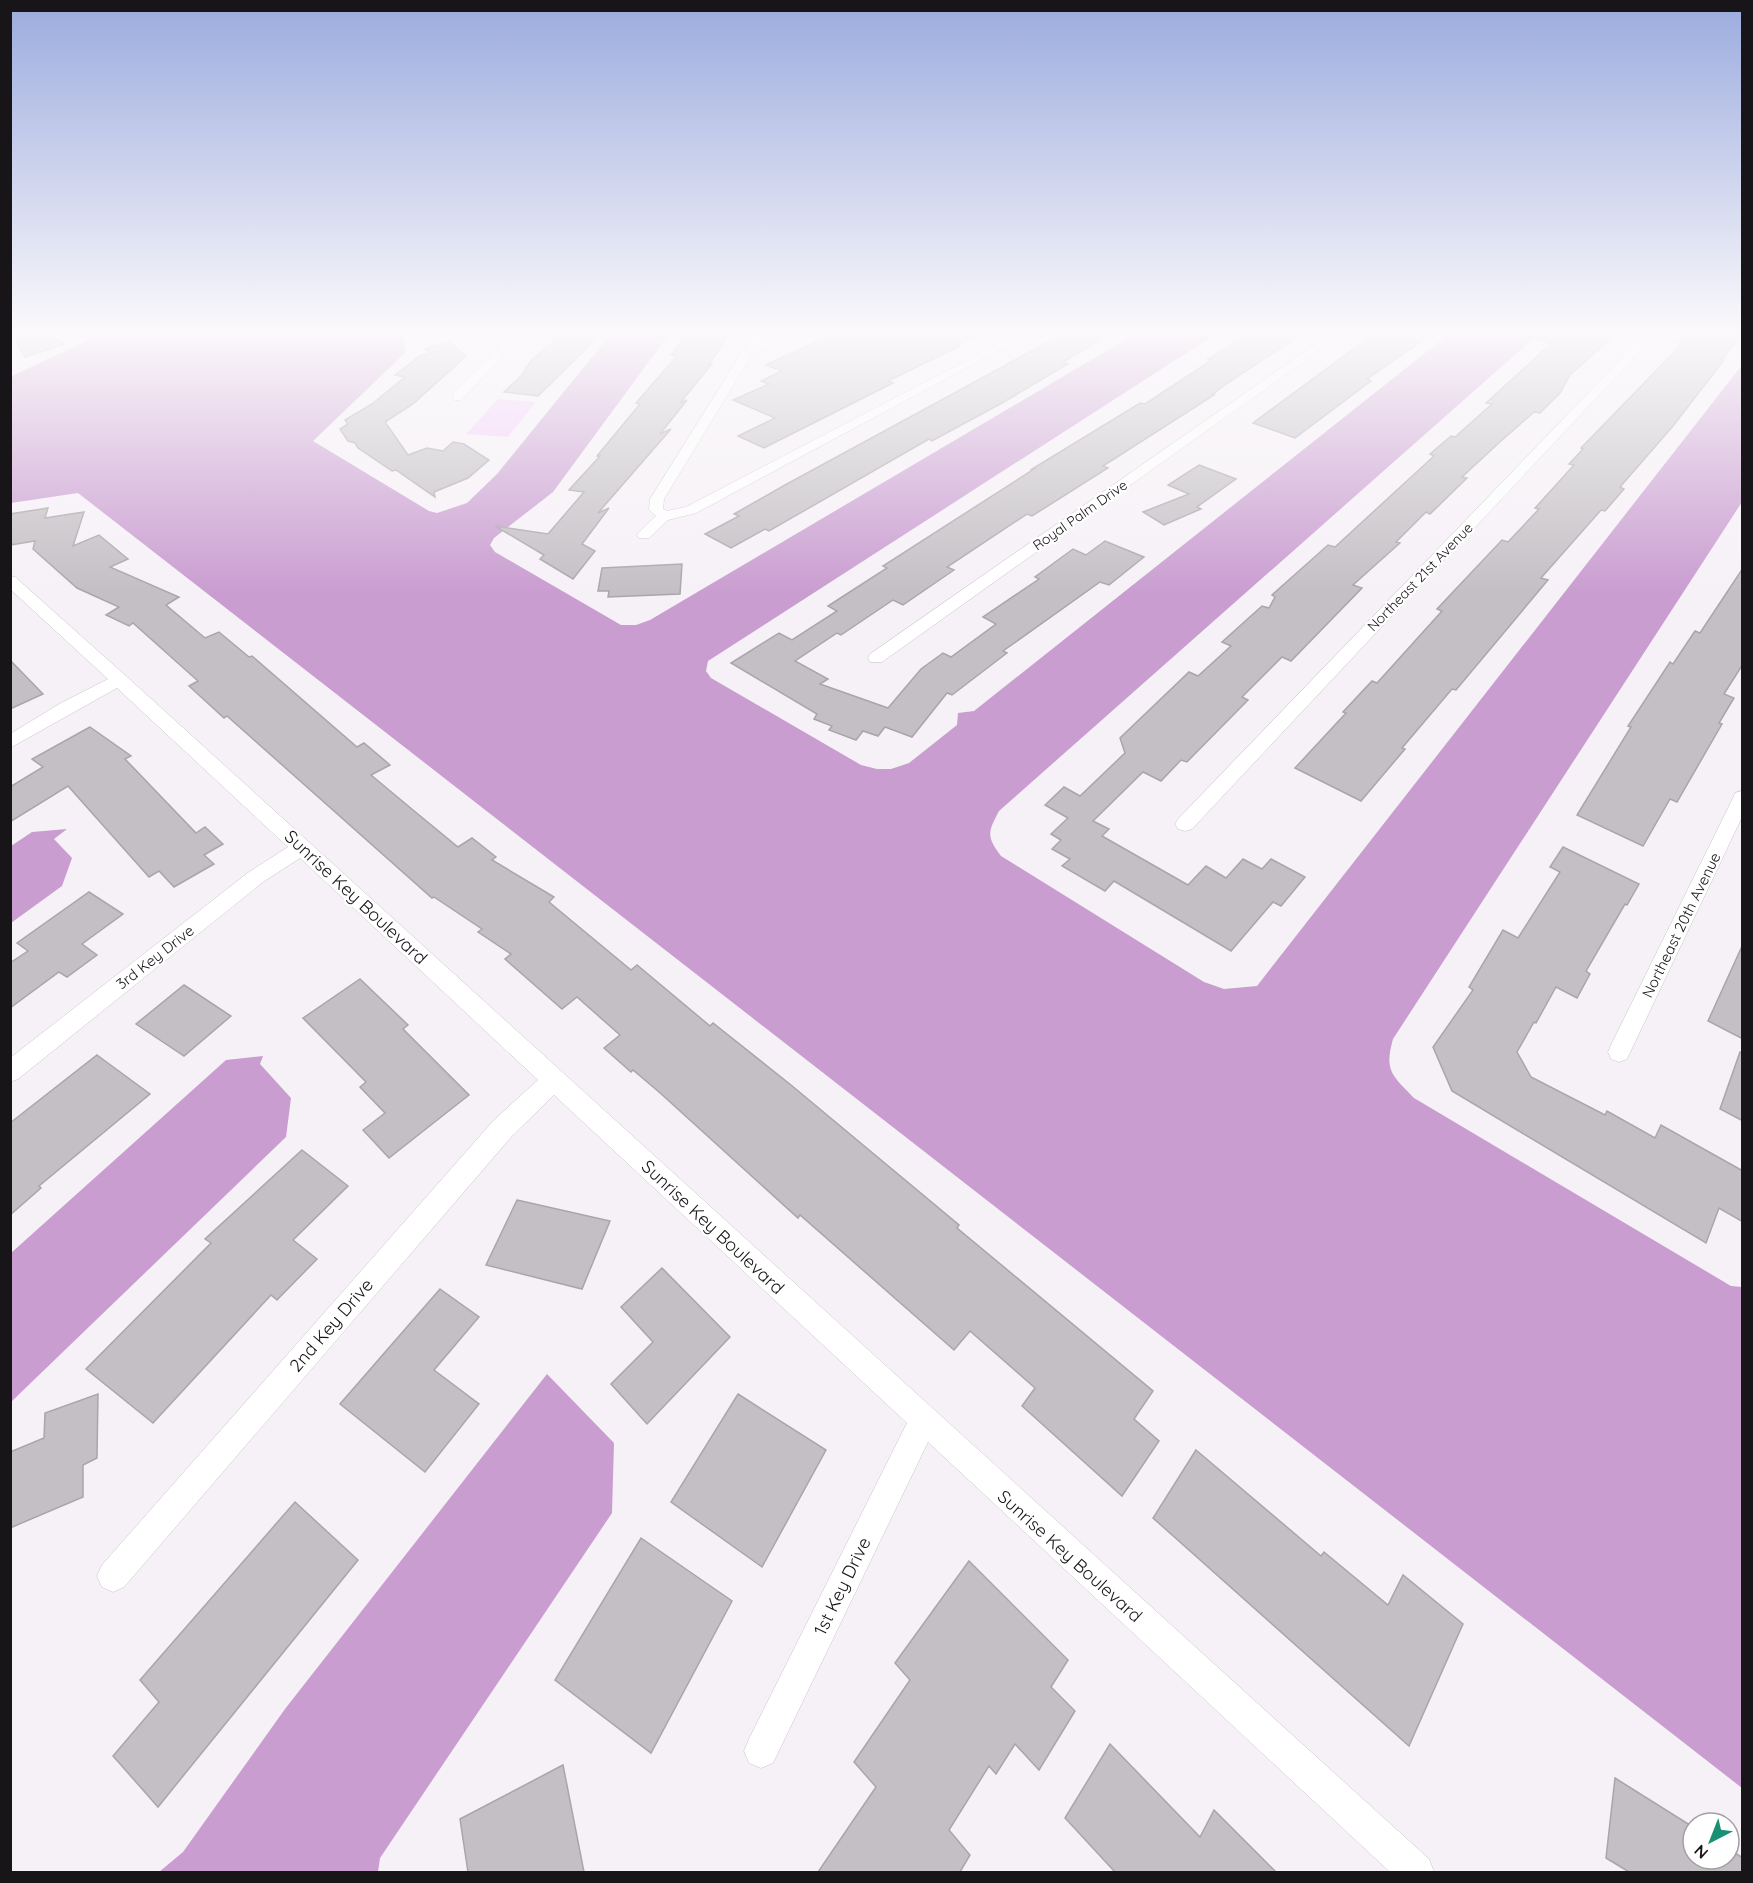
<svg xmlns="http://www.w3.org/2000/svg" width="1753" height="1883" viewBox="0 0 1753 1883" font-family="Quicksand,sans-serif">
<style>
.green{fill:#f3cbfa}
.water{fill:#c99dd0}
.building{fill:#c3bfc4;stroke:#aaa5aa;stroke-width:1.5}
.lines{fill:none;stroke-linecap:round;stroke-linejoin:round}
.minor-casing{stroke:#c9c4c9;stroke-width:1}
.minor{fill:#fff;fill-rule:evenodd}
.labels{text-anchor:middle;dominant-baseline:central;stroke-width:4.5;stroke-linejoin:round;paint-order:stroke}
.far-street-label{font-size:14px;fill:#171517;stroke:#fff}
.street-label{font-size:15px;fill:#171517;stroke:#fff}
.near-street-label{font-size:18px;fill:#171517;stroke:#fff}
</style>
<rect width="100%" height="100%" fill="#f6f1f7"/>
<!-- green -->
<polygon class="green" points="498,399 536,402 508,437 466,434"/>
<!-- water -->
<g class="water">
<path d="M99,330H401L406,352L313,441L429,511L437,513L467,503L497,474L614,330H672L553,492L494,538L490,545L495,552L621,625H636L650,620L1142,330H1222L708,661L706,671L711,678L861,765L877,769H891L909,763L957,725L958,713L974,711L1454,330H1543L999,811C988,832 986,836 1001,856L1204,982L1224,989L1257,986L1742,365V502L1393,1039C1384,1071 1392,1075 1414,1098L1731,1286L1742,1287V1788L78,493L11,503L10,377L84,342Z"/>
<polygon points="67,829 54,839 72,858 62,886 11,923 11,846 32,832"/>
<polygon points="263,1056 260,1064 291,1098 286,1137 11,1402 11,1253 226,1060"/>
<polygon points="547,1374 614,1443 612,1513 380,1858 378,1872 159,1872 183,1852 285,1709"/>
</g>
<!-- building -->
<g class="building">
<polygon points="10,330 42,330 65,344 25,357"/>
<polygon points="566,330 598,330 588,347 538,396 504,392 521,376 531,361"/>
<polygon points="701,330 732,330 709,364 712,364 680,403 687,400 660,434 671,429 598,513 609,508 582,544 595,551 573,579 540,559 544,555 495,526 548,534 584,492 569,490 600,456 597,456 640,404 636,403 677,356 671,355 689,332 699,333"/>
<polygon points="842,330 988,330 957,345 960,346 888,381 893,383 764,448 738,436 775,418 733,400 769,384 761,381 782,371 766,365"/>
<polygon points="1070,330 1116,330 1063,362 1068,364 1002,403 932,441 929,439 769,531 765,529 731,548 705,534 739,516 734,514 785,485"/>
<polygon points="1255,330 1308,330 1226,384 1212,395 1214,395 1103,466 1108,468 1032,516 1027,514 947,567 954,570 903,605 893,600 841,635 837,633 795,661 828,679 820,684 888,708 921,669 943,653 951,657 996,624 983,617 1039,579 1035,577 1073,549 1086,555 1105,541 1144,557 1109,585 1100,582 1003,651 1007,653 952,695 947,693 912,737 885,727 878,736 863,731 856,740 829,730 832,726 814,719 817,714 731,663 779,633 792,640 837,611 828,606 887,568 883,566 1034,469 1032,469 1140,403 1145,404 1212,360 1208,359"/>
<polygon points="1379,330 1438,330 1367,379 1371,381 1295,438 1253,423"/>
<polygon points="1526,330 1620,330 1570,375 1560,393 1540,413 1534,412 1501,441 1462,477 1467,478 1430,514 1426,512 1396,542 1400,543 1353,585 1362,588 1291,661 1282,657 1242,697 1248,700 1187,762 1181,760 1161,781 1143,772 1093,821 1109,829 1102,836 1188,885 1206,866 1226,878 1243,859 1262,869 1271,859 1305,877 1281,906 1273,902 1231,951 1114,881 1105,891 1062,866 1070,859 1052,849 1061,840 1051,834 1068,818 1045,805 1064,787 1080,796 1125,753 1120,738 1189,672 1198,676 1231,646 1222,642 1262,606 1269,608 1275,597 1272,595 1328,545 1335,547 1434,456 1430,454 1451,436 1455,437 1492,404 1486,403 1552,343 1525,336"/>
<polygon points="1693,330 1742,330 1732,340 1737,341 1721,360 1724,360 1673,426 1620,487 1624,489 1605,511 1601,510 1541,578 1548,580 1456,690 1452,689 1402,748 1405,749 1361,801 1295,768 1346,713 1343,712 1372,681 1377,683 1442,611 1437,609 1502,540 1508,542 1539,509 1535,508 1574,465 1569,464 1583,449 1581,448 1681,345 1678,344"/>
<polygon points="449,342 466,356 413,404 385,422 408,455 427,448 443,451 453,442 464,444 489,460 468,478 434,492 435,497 396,470 392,471 358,448 355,443 348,441 340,429 348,424 345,420 372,404 405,377 395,375 420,356 430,353 425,349"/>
<polygon points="1199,465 1236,479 1197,507 1201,509 1164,525 1143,512 1189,494 1168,485"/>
<polygon points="48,508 45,518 84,512 73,546 99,535 128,559 110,567 179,597 166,605 205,638 219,632 249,657 252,656 357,747 364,743 390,765 371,775 413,810 458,847 472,838 496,857 492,860 554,897 549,902 631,970 637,965 710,1026 713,1023 791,1085 959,1225 957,1228 1153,1391 1134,1419 1159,1441 1122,1496 1022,1406 1035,1388 970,1331 954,1350 800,1215 798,1218 659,1092 633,1070 631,1072 604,1048 620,1035 577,997 562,1009 505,959 511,954 478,932 482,929 434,897 432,898 227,716 224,718 189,686 198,681 133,623 129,626 106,615 119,607 77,588 33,549 35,541 10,545 10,514"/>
<polygon points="682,564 680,594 608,597 609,591 598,591 602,568"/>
<polygon points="1743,568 1743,664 1724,694 1734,698 1719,723 1722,724 1677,802 1670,799 1643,846 1577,815 1631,727 1628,726 1657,682 1670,662 1673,664 1695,631 1700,633"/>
<polygon points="10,660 43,694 10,709"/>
<polygon points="90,727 131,756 125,759 196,833 205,827 223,844 204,855 214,864 174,887 159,871 149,877 68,786 10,822 10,787 43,767 32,759"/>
<polygon points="1563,847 1639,884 1627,905 1625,904 1586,971 1590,974 1577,998 1556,987 1536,1023 1534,1022 1517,1052 1531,1077 1605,1115 1607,1111 1655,1138 1661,1125 1743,1171 1743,1222 1719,1208 1706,1243 1452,1091 1433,1047 1473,990 1469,987 1503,930 1518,938 1560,872 1550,867"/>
<polygon points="89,892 123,914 82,944 97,955 67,977 59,972 10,1008 10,963 28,951 17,943"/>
<polygon points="1743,944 1743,1039 1708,1021"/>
<polygon points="360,979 408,1025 403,1029 469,1095 389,1158 363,1130 385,1113 360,1087 366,1082 303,1018"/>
<polygon points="184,985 231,1016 184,1056 136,1024"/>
<polygon points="1740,1052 1743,1053 1743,1121 1720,1109"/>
<polygon points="97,1055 150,1094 39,1186 41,1188 10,1215 10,1123"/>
<polygon points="302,1150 348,1186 293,1240 317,1259 277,1300 271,1295 153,1423 86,1369 211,1243 205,1239"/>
<polygon points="517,1200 610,1221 582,1289 486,1265"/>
<polygon points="662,1268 730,1337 647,1424 611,1384 653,1342 621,1307"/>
<polygon points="440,1289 479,1317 434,1370 479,1404 425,1472 340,1404"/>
<polygon points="98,1394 97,1458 83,1465 83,1497 10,1528 10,1452 44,1438 45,1413"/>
<polygon points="738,1394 826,1450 762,1567 671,1502"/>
<polygon points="1196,1450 1321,1556 1324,1552 1388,1605 1403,1575 1463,1624 1409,1746 1153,1518"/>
<polygon points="295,1502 358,1560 158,1807 113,1756 159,1702 140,1680"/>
<polygon points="641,1538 732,1601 651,1753 555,1680"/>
<polygon points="969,1561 1068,1660 1051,1687 1075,1711 1039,1770 1015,1744 996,1774 989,1766 949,1830 970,1855 960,1872 818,1872 876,1787 854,1762 910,1680 895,1663"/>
<polygon points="1110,1744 1200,1837 1214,1810 1276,1872 1115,1872 1065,1818"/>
<polygon points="563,1765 584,1872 468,1872 460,1819"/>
<polygon points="1615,1778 1693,1827 1693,1859 1729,1859 1729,1849 1743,1858 1743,1872 1629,1872 1606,1858"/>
</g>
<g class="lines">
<!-- minor casing -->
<g class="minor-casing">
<g id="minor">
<polygon points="510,330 520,330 501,359 461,400 453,400 453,394 493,355"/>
<polygon points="756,330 766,330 760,341 785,330 798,330 753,353 664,499 663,509 667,511 686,507 1025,330 1037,330 696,513 668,520 649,538 639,538 637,535 639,532 656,516 649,510 650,499"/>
<polygon points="1336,330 1348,330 882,662 870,662 868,658 870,654"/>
<polygon points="1649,330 1660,330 1192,829 1185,831 1178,829 1175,824 1178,819"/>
<polygon points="10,576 15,577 126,676 1429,1859 1434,1872 1390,1872 928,1442 773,1763 761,1768 749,1763 744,1751 749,1739 907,1423 554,1095 512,1136 124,1587 113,1592 102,1587 97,1576 102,1565 494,1120 538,1080 300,858 263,882 18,1079 10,1082 10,1058 249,872 288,847 117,688 10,748 10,734 61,703 108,679 10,589"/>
<polygon points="1742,791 1742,817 1627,1059 1619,1062 1611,1059 1608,1052 1611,1045 1733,798 1735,793"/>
</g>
</g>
<!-- minor -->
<use href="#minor" class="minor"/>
</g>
<!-- sky -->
<linearGradient id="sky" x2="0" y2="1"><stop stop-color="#9babde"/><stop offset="0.56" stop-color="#fbf9fb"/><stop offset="1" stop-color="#fbf9fb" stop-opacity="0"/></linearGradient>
<rect width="1753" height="593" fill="url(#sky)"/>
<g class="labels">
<!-- far-street labels -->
<g class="far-street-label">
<text transform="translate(1080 515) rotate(-35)">Royal Palm Drive</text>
<text transform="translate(1420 577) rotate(-46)">Northeast 21st Avenue</text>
</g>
<!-- street labels -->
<g class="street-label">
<text transform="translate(1681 925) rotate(-64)">Northeast 20th Avenue</text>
<text transform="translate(155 957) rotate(-38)">3rd Key Drive</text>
</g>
<!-- near-street labels -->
<g class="near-street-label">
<text transform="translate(356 897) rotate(43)">Sunrise Key Boulevard</text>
<text transform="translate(713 1227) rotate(43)">Sunrise Key Boulevard</text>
<text transform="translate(331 1325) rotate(-49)">2nd Key Drive</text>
<text transform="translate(1070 1556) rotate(42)">Sunrise Key Boulevard</text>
<text transform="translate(842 1586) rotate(-64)">1st Key Drive</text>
</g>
</g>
<!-- border -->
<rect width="1753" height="1883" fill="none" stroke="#171517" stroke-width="24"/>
<!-- north arrow -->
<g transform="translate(1711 1841) rotate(222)"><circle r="28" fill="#ffffff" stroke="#a2a1a2" stroke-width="1.5"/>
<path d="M0-4.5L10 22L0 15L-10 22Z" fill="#199074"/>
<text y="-9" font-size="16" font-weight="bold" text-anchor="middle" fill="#171517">N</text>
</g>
</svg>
